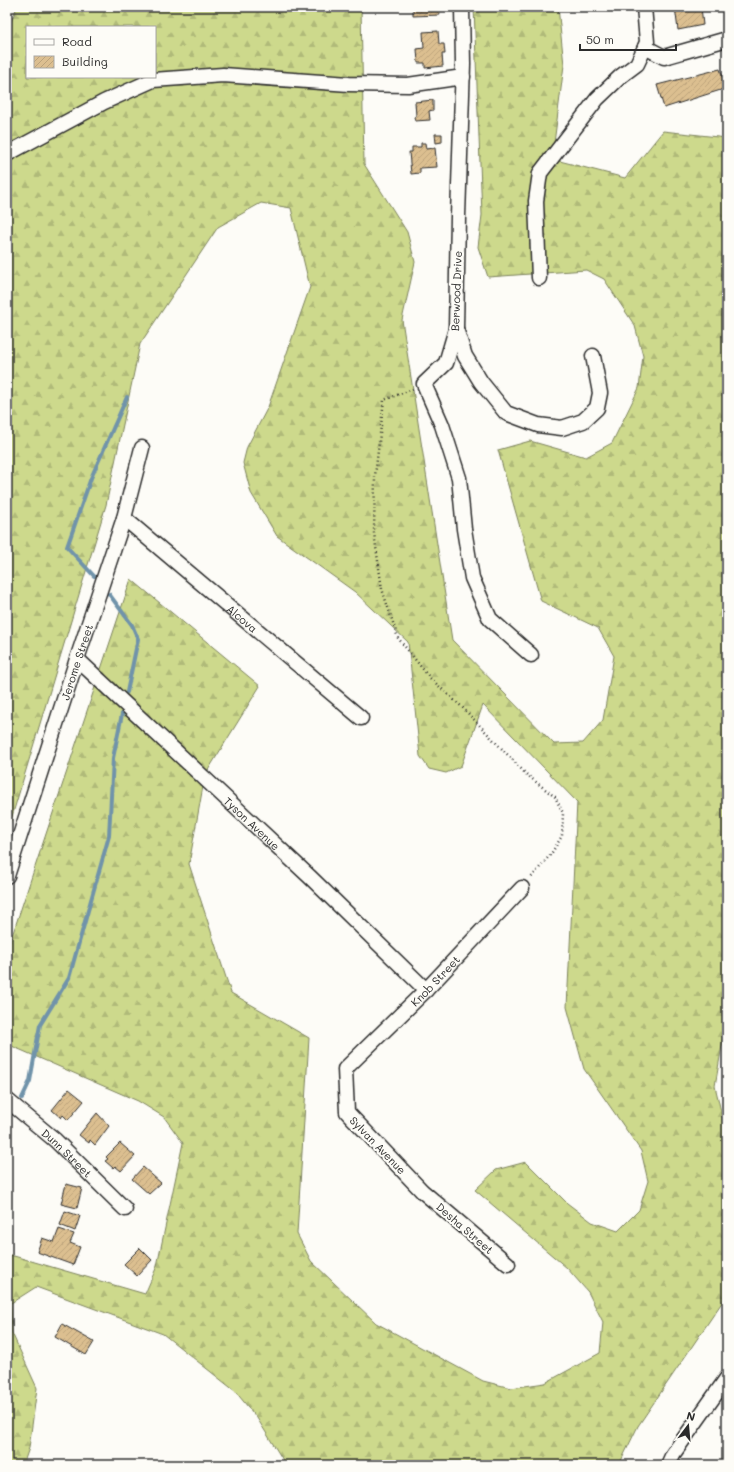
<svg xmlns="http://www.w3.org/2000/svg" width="734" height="1472" viewBox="0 0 734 1472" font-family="Mali,sans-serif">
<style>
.forest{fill:url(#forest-firs);stroke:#7c825c;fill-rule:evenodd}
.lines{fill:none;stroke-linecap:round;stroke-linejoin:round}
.stream{stroke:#7093aa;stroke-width:4}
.building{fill:url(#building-hatch);stroke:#2b2b2b}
.street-casing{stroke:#2b2b2b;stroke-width:17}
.path{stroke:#2b2b2b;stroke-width:2.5;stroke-dasharray:1 3;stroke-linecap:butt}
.street{stroke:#fdfcf7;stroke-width:14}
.labels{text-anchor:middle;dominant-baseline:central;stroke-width:4;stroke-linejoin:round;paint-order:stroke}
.street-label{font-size:11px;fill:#2b2b2b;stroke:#fdfcf7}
</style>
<defs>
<pattern id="forest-firs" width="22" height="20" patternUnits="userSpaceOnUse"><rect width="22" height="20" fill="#cdd98c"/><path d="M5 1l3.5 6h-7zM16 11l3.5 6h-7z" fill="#b0ba79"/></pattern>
<pattern id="building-hatch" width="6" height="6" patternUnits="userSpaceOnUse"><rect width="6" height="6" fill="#dcbf90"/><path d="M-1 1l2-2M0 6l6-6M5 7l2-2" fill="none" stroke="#bda47c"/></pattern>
</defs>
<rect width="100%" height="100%" fill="#fdfcf7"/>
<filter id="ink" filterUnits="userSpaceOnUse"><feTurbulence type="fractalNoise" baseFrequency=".025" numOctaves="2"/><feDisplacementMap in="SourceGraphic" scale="8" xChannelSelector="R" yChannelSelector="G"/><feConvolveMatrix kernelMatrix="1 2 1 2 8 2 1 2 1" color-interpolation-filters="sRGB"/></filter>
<g filter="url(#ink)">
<!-- forest -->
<path class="forest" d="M17,7H361L364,164L407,232L415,262L402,320L452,640L554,744L583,743L603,720L614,656L598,628L541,601L498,450L530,441L586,457L612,443L639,388L643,356L635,326L604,279L586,270L488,277L478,247L482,215L474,7H558L564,65L552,159L625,178L663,131L727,138V1026L725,1028L715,1086L727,1137V1295L638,1426L619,1465H286L257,1418L235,1391L163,1334L36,1287L11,1303L12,1333L37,1388L29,1448L23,1465H7V1254L145,1294L157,1266L183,1143L164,1117L138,1101L7,1044V951L131,579L260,686L205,775L189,864L231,993L309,1038L297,1234L311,1261L376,1323L483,1381L511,1388L545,1383L600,1353L603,1322L588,1292L567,1268L475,1190L496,1170L526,1162L567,1203L592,1222L618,1231L639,1210L648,1181L641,1151L584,1069L567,1007L577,802L483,705L461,766L446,773L429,769L420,756L408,642L355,592L277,536L251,493L243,463L247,447L268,407L310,287L291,208L261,203L218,227L140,344L106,505L7,833V31ZM27,27H155V77H27Z"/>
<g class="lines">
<!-- stream -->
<g class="stream">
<polyline points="94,576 67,547 91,478 127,397"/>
<polyline points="109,594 132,625 138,639 127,692"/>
<polyline points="22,1098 30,1081 40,1025 69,978 109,836 113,758 122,714"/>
<polyline points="7,1119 9,1114"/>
</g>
</g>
<!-- building -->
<g class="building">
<polygon points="413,7 439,7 440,15 413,16"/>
<polygon points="675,7 701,7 703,25 678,30"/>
<polygon points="438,31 439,44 444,44 445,54 442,54 443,66 425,68 425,63 418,63 417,49 424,48 423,32"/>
<polygon points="720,69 727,88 664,108 657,85"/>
<polygon points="433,100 433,110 429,111 430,120 415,121 414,117 416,116 415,102"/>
<polygon points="435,134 442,134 442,142 436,143"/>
<polygon points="421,143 425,143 426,149 435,148 437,167 420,168 420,173 411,174 409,152 412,152 412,147 421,147"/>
<polygon points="69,1089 84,1101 68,1120 63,1115 61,1118 52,1110"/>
<polygon points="97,1113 109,1126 95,1145 90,1140 89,1143 79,1135"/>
<polygon points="120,1143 135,1156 121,1171 115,1166 113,1168 105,1161 108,1159 106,1157"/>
<polygon points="143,1167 161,1183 149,1194 132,1179"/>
<polygon points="66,1184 82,1188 77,1208 61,1204"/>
<polygon points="65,1211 80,1216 75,1231 60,1225"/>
<polygon points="59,1229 74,1234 70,1243 80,1247 73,1265 37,1252 42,1238 54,1242"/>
<polygon points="140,1248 152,1260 137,1276 124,1264"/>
<polygon points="62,1324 94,1342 86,1355 55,1337"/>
</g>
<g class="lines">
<!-- street casing -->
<g class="street-casing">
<g id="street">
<polyline points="462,7 463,64 458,216 456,329 446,363 424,384 442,425 459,478 464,529 472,578 490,619 531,655"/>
<polyline points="644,7 647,42 645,47 664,57 727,39"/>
<polyline points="7,154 104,102 153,80 223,75 349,84 408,85 463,77"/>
<polyline points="539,278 536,201 540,173 597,99 621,76 637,64 645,47"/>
<polyline points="456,329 465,356 481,382 506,413 538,425 562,428 583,421 597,408 600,393 593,356"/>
<path id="s1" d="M124,518L361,718"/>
<path id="s2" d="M77,659L310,877L426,990"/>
<path id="s3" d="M7,876L77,659L124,518L142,448"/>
<path id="s4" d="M7,1100L55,1140L125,1209"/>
<path id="s5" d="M508,1264L422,1191L347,1112L345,1069L426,990L522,888"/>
<polyline points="668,1465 673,1454 727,1378"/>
</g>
</g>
<!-- path -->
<polyline class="path" points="413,389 384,400 375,476 374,533 382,589 398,638 430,678 462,707 526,774 555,797 563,813 562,836 551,854 530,879"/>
<!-- street -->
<use href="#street" class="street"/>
</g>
</g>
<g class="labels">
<!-- street labels -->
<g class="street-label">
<text transform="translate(456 291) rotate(-88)">Berwood Drive</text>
<text stroke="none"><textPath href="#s1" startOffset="155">Alcova</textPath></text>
<text stroke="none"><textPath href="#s3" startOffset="225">Jerome Street</textPath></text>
<text stroke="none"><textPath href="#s2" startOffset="240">Tyson Avenue</textPath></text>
<text stroke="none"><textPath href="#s5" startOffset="391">Knob Street</textPath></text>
<text transform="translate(378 1145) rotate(46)">Sylvan Avenue</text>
<text stroke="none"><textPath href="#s4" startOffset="80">Dunn Street</textPath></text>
<text transform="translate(465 1228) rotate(41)">Desha Street</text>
</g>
</g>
<!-- margin -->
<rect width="734" height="1472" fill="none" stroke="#fdfcf7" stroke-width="24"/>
<rect x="12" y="12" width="710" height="1448" fill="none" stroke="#2b2b2b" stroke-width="1.5" filter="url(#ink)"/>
<!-- legend -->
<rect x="26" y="26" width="130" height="52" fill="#fdfcf7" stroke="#a9a8a5"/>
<rect x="34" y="39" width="20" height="6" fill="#fdfcf7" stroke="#a9a8a5"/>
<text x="62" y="46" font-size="12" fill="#2b2b2b">Road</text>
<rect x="34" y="56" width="20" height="12" fill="url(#building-hatch)" stroke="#a9a8a5"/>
<text x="62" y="66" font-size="12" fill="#2b2b2b">Building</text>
<!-- north arrow -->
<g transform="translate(688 1426) rotate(16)" stroke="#fdfcf7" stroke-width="3" paint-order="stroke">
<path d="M0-3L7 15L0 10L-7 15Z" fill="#2b2b2b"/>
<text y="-6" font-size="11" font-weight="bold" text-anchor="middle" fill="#2b2b2b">N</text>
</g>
<!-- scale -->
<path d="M580 44v6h96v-6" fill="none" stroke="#2b2b2b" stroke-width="2"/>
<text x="586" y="44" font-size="12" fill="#2b2b2b" stroke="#fdfcf7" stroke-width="3" paint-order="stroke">50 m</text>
</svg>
